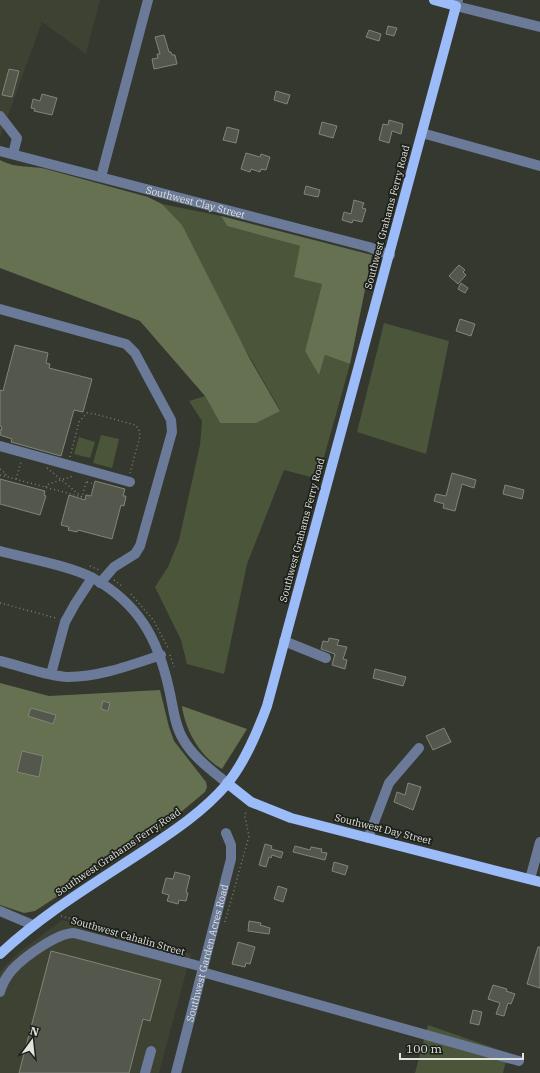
<svg xmlns="http://www.w3.org/2000/svg" width="540" height="1073" viewBox="0 0 540 1073" font-family="'IBM Plex Serif',serif">
<style>
.built{fill:#3d4232}
.green{fill:#4b5539}
.forest{fill:#657150}
.building{fill:#53574c;stroke:#81857a}
.lines{fill:none;stroke-linecap:round;stroke-linejoin:round}
.path{stroke:#7a7e75;stroke-width:1.5;stroke-dasharray:1 3;stroke-linecap:butt}
.minor{stroke:#6a7a98;stroke-width:10}
.major{stroke:#9cbbf9;stroke-width:10}
.labels{text-anchor:middle;dominant-baseline:central;stroke-width:3.5;stroke-linejoin:round;paint-order:stroke}
.street-label{font-size:10px;fill:#e1e3dd;stroke:#1d1f1a}
</style>
<rect width="100%" height="100%" fill="#34382e"/>
<!-- built -->
<g class="built">
<polygon points="0,0 100,0 86,54 42,22 0,138"/>
<polygon points="62,920 191,954 159,1073 0,1073 0,972 18,953"/>
</g>
<!-- green -->
<g class="green">
<polygon points="162,204 221,216 227,226 300,246 322,284 305,351 319,374 325,355 350,364 318,479 284,470 247,564 224,674 187,664 181,640 155,587 168,567 179,540 200,445 202,421 189,401 205,396 220,423 280,410"/>
<polygon points="384,323 449,341 426,454 357,432"/>
<polygon points="101,435 119,439 112,468 93,463"/>
<polygon points="79,437 95,442 90,458 74,454"/>
<polygon points="428,1025 508,1053 503,1073 415,1073"/>
</g>
<!-- forest -->
<g class="forest">
<path d="M0,160C17,169 29,165 46,169L148,197L162,204L182,225L250,359L280,411L256,423H220L205,396L140,321L0,268Z"/>
<polygon points="221,216 372,255 350,364 325,355 319,375 305,351 322,284 294,277 300,246 227,226"/>
<polygon points="0,683 49,696 160,690 169,727 174,741 206,782 207,787 205,792 163,827 35,911 24,913 0,905"/>
<path d="M182,706L247,729L222,769C200,757 185,730 182,706Z"/>
</g>
<!-- building -->
<g class="building">
<polygon points="388,26 397,28 394,36 386,34"/>
<polygon points="369,30 381,34 379,41 366,37"/>
<polygon points="164,35 169,52 171,52 172,55 175,55 177,64 154,69 152,59 158,58 157,54 160,54 155,37"/>
<polygon points="9,69 19,71 12,97 2,95"/>
<polygon points="276,91 290,95 287,104 274,100"/>
<polygon points="42,94 57,98 52,115 34,111 35,109 31,108 33,99 40,101"/>
<polygon points="389,120 403,124 401,134 392,131 389,143 379,140 383,124 388,125"/>
<polygon points="322,122 337,126 333,138 319,134"/>
<polygon points="227,127 239,130 236,143 223,140"/>
<polygon points="246,153 260,157 261,154 270,157 266,170 261,169 260,172 251,169 250,172 241,169"/>
<polygon points="306,186 320,190 318,197 304,194"/>
<polygon points="354,200 364,203 362,208 366,209 362,222 353,220 352,223 342,220 344,212 351,214"/>
<polygon points="459,265 465,270 463,272 466,275 458,284 449,276"/>
<polygon points="461,283 468,288 465,293 458,289"/>
<polygon points="460,319 475,324 471,336 456,331"/>
<polygon points="15,345 48,353 46,363 50,364 49,368 92,379 83,412 74,410 61,456 11,442 12,439 0,435 2,427 0,426 0,390 3,391"/>
<polygon points="452,473 476,480 474,488 462,484 455,511 443,508 444,504 434,501 436,494 446,496"/>
<polygon points="0,479 45,491 44,495 46,496 40,515 0,504"/>
<polygon points="95,481 125,489 123,496 126,496 124,506 121,505 112,539 78,530 77,532 68,530 69,527 61,525 69,495 85,500 86,495 91,496"/>
<polygon points="505,485 524,490 522,499 503,494"/>
<polygon points="329,638 339,640 337,645 347,647 343,659 347,660 345,669 332,665 335,654 321,649 323,641 328,642"/>
<polygon points="375,669 406,677 403,686 373,678"/>
<polygon points="103,701 110,703 108,711 101,709"/>
<polygon points="31,708 56,715 53,724 28,716"/>
<polygon points="444,728 451,742 433,750 426,736"/>
<polygon points="22,751 43,756 39,777 17,772"/>
<polygon points="408,783 421,787 413,810 394,802 397,792 405,795"/>
<polygon points="265,844 272,846 271,849 283,852 281,858 272,855 271,858 269,857 266,867 259,865"/>
<polygon points="295,846 310,850 311,847 322,849 321,852 327,853 325,860 293,852"/>
<polygon points="334,862 348,866 345,875 332,871"/>
<polygon points="175,872 190,876 186,892 188,893 186,901 179,900 178,904 167,901 169,895 162,893 166,878 173,879"/>
<polygon points="278,886 287,889 283,902 274,899"/>
<polygon points="249,921 261,923 260,925 270,928 269,934 248,931"/>
<polygon points="238,942 255,947 250,964 246,963 245,967 232,964"/>
<polygon points="538,947 540,947 540,988 527,984"/>
<polygon points="51,951 161,980 150,1021 143,1019 129,1073 19,1073"/>
<polygon points="493,985 507,989 506,991 515,994 511,1004 508,1003 504,1016 496,1014 500,1003 488,999"/>
<polygon points="473,1010 482,1012 479,1025 470,1023"/>
</g>
<g class="lines">
<!-- path -->
<g class="path">
<polyline points="0,430 1,430"/>
<polyline points="70,457 79,422 87,413 95,414 135,425 139,429 140,436 130,473"/>
<polyline points="47,468 82,497 87,479"/>
<polyline points="0,469 6,474 5,476"/>
<polyline points="0,475 86,498"/>
<polyline points="16,479 21,462"/>
<polyline points="87,482 94,484"/>
<polyline points="46,487 46,485 73,476"/>
<polyline points="90,566 99,570"/>
<polyline points="114,580 122,586"/>
<polyline points="131,594 154,621 168,648"/>
<polyline points="0,603 56,618"/>
<polyline points="170,655 174,667"/>
<polyline points="220,765 224,761"/>
<polyline points="61,916 173,949"/>
<polyline points="225,922 249,836 245,817 246,810"/>
</g>
<!-- minor -->
<g class="minor">
<polyline points="458,0 456,6 540,27"/>
<polyline points="0,116 17,138 13,154"/>
<polyline points="422,133 540,166"/>
<path id="s1" d="M0,151L369,247L390,255"/>
<polyline points="101,177 148,0"/>
<polyline points="0,309 126,344 135,353 171,420 172,432 140,546 135,554 114,567 100,583"/>
<polyline points="0,446 130,482"/>
<path d="M0,551C27,558 70,566 93,578C139,604 158,639 169,689C173,705 174,724 183,739C193,757 211,770 227,783"/>
<polyline points="284,641 326,658"/>
<path d="M0,661C22,666 46,676 68,677C100,677 131,665 161,655"/>
<polyline points="51,674 65,622 75,604 92,578"/>
<polyline points="368,838 389,783 419,748"/>
<polyline points="530,879 540,842"/>
<polyline points="0,911 33,925"/>
<polyline points="202,972 519,1061"/>
<path d="M0,992C2,984 7,976 12,970C24,957 57,933 74,933L203,967"/>
<polyline points="145,1073 151,1051"/>
<path id="s2" d="M176,1073L231,859V845L226,833"/>
</g>
<!-- major -->
<g class="major">
<polyline points="227,783 251,802 291,818 540,882"/>
<path d="M0,954C44,913 95,883 145,850C174,831 204,811 227,784C245,762 257,733 267,706L456,6L434,0"/>
</g>
</g>
<g class="labels">
<!-- street labels -->
<g class="street-label">
<text stroke="none"><textPath href="#s1" startOffset="202">Southwest Clay Street</textPath></text>
<text transform="translate(387 217) rotate(-75)">Southwest Grahams Ferry Road</text>
<text transform="translate(302 530) rotate(-75)">Southwest Grahams Ferry Road</text>
<text transform="translate(383 829) rotate(14)">Southwest Day Street</text>
<text transform="translate(118 852) rotate(-34)">Southwest Grahams Ferry Road</text>
<text transform="translate(128 936) rotate(16)">Southwest Cahalin Street</text>
<text stroke="none"><textPath href="#s2" startOffset="124">Southwest Garden Acres Road</textPath></text>
</g>
</g>
<!-- north arrow -->
<g transform="translate(32 1041) rotate(15)" stroke="#1d1f1a" stroke-width="3" paint-order="stroke">
<path d="M0-3L7 15L0 10L-7 15Z" fill="#e1e3dd"/>
<text y="-6" font-size="11" font-weight="bold" text-anchor="middle" fill="#e1e3dd">N</text>
</g>
<!-- scale -->
<path d="M400 1053v6h123v-6" fill="none" stroke="#e1e3dd" stroke-width="2"/>
<text x="406" y="1053" font-size="12" fill="#e1e3dd" stroke="#1d1f1a" stroke-width="3" paint-order="stroke">100 m</text>
</svg>
